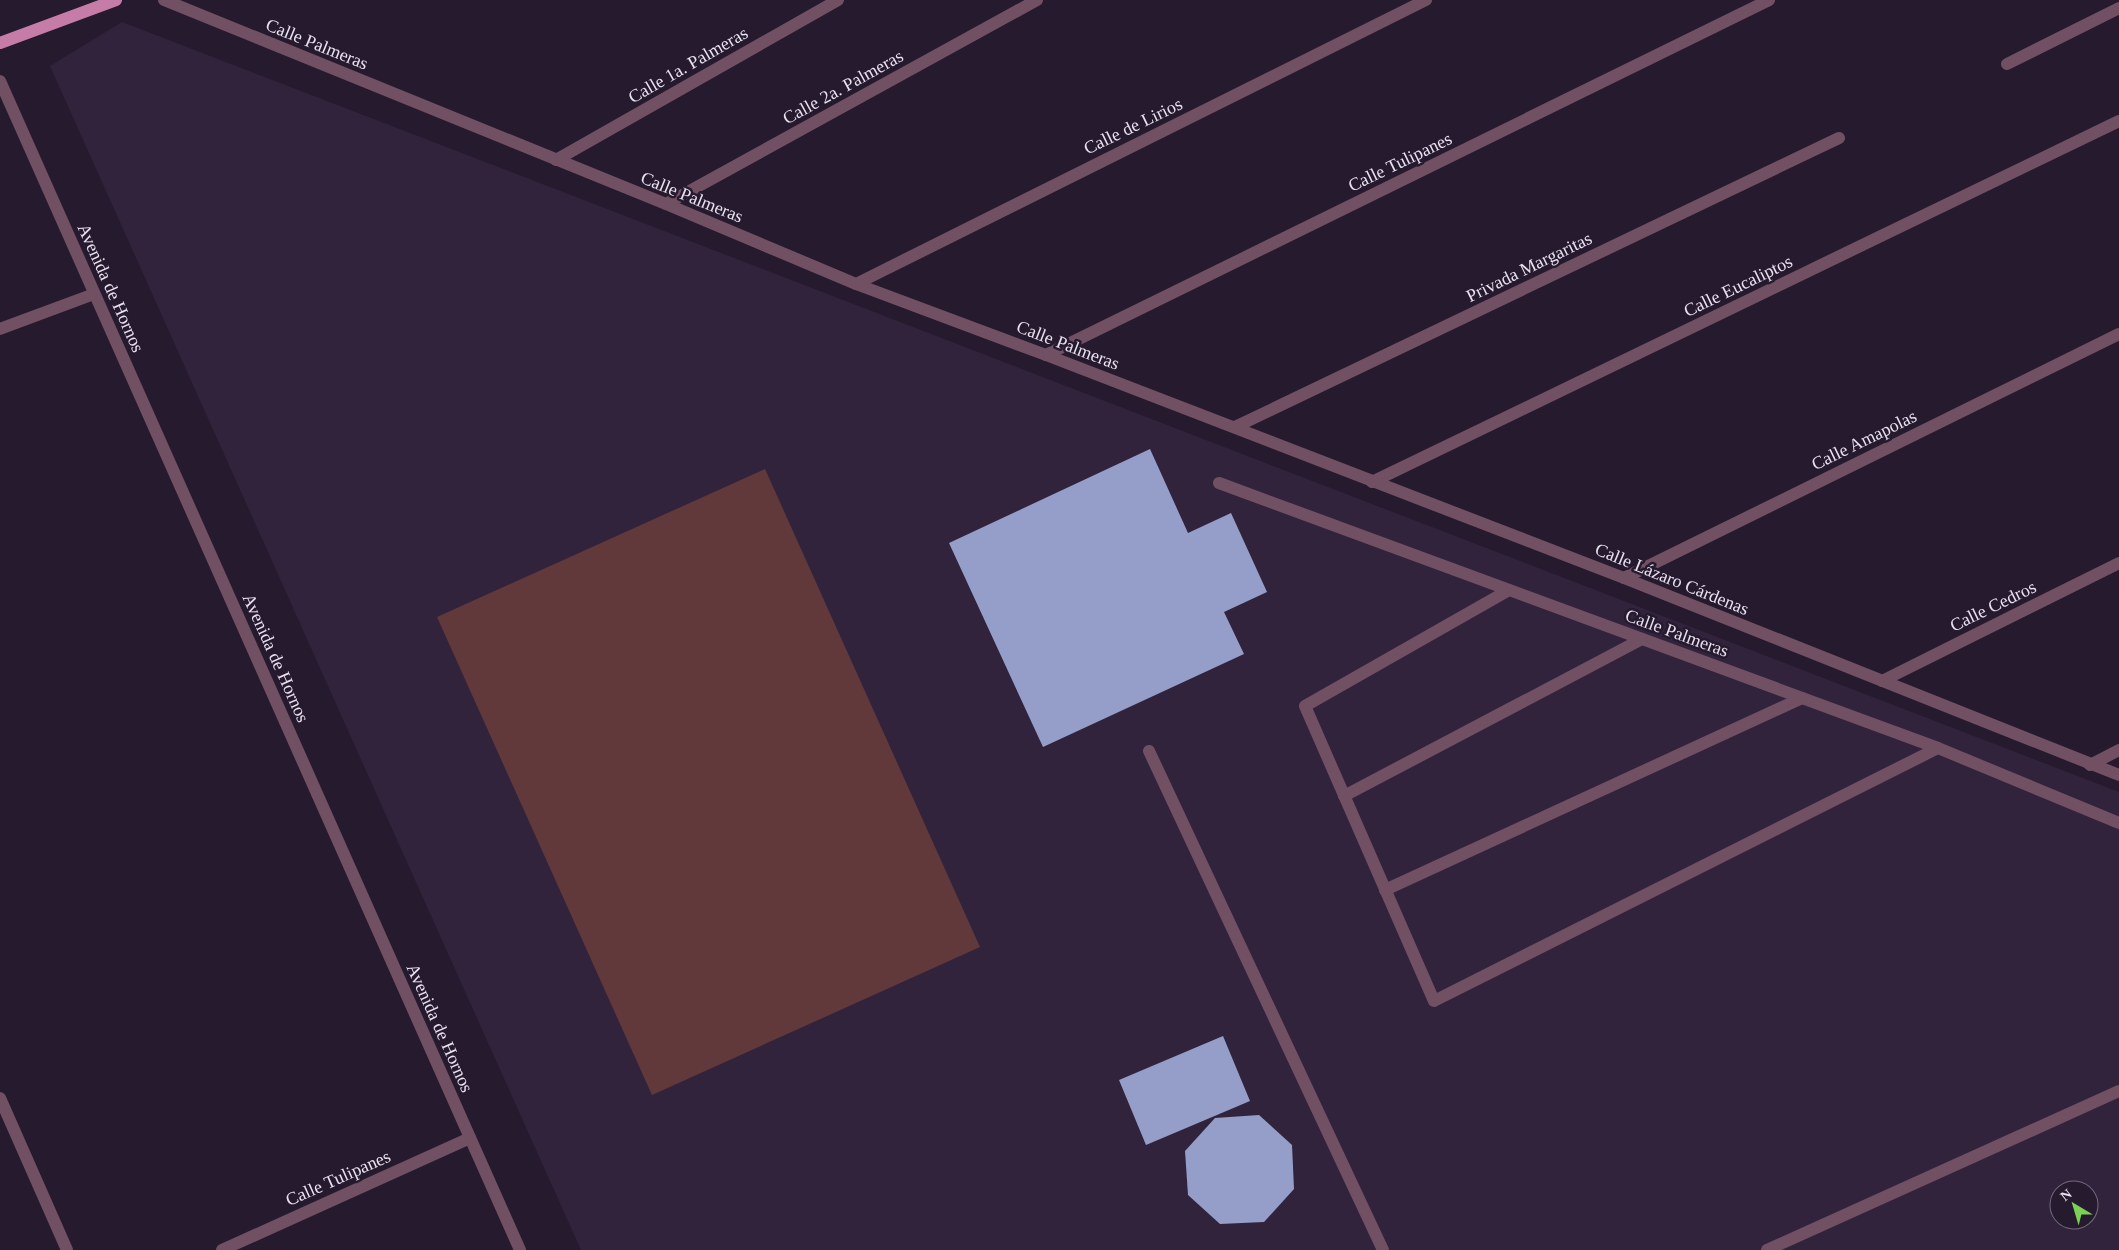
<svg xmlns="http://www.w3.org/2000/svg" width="2119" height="1250" viewBox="0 0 2119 1250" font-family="Georgia,serif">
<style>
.built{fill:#32233d;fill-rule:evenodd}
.green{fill:#61393a}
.building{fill:#959ec8}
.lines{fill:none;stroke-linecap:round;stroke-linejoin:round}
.minor{stroke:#725064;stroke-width:12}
.major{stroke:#c57da8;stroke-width:12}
.labels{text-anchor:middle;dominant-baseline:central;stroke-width:5;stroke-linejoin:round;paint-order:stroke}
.street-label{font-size:18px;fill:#e9e2f0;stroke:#261a2f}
</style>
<rect width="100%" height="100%" fill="#261a2f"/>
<!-- built -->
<path class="built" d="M122,22L2119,792V1250H581L50,66ZM2059,1190H2089V1220H2059Z"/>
<!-- green -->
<polygon class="green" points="765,469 980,947 652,1095 437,617"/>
<!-- building -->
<g class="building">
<polygon points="1150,449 1188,533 1231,513 1267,592 1224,612 1244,654 1043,747 949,543"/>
<polygon points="1223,1036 1250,1101 1146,1145 1119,1080"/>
<polygon points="1259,1115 1292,1145 1294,1189 1264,1222 1220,1224 1188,1195 1185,1151 1215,1118"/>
</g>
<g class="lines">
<!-- minor -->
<g class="minor">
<polyline points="164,0 666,204 856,284 1046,355 1624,578 2119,775"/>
<polyline points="2007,64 2119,8"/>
<polyline points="0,81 520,1250"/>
<polyline points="556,160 838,0"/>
<polyline points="666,204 1037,0"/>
<polyline points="856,284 1426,0"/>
<polyline points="0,329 94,294"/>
<polyline points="1046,355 1769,0"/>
<polyline points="1235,427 1839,138"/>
<polyline points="1372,482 2119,121"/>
<polyline points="1219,483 1938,748 2119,823"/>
<polyline points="1624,578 2119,334"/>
<polyline points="1509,590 1305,706 1434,1001 1938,748"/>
<polyline points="1882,681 2119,563"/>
<polyline points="1149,751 1383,1250"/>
<polyline points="2090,765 2119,750"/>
<polyline points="1344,796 1642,639"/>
<polyline points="1385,890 1802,698"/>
<polyline points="0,1098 67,1250"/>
<polyline points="222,1250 470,1138"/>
<polyline points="1767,1250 2119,1091"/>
</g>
<!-- major -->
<polyline class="major" points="0,43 116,0"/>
</g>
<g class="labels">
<!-- street labels -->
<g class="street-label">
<text transform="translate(317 44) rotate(22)">Calle Palmeras</text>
<text transform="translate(688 65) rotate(-30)">Calle 1a. Palmeras</text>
<text transform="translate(843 87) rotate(-29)">Calle 2a. Palmeras</text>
<text transform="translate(1133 126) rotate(-26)">Calle de Lirios</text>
<text transform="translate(1400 162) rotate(-26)">Calle Tulipanes</text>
<text transform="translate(692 197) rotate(22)">Calle Palmeras</text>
<text transform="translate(1529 267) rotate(-26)">Privada Margaritas</text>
<text transform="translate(1738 286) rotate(-26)">Calle Eucaliptos</text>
<text transform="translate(111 288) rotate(66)">Avenida de Hornos</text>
<text transform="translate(1068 345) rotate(21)">Calle Palmeras</text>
<text transform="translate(1864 440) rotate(-26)">Calle Amapolas</text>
<text transform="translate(1672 579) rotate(22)">Calle Lázaro Cárdenas</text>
<text transform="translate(1993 606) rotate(-26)">Calle Cedros</text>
<text transform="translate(1677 633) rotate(20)">Calle Palmeras</text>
<text transform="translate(276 658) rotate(66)">Avenida de Hornos</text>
<text transform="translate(440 1028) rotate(66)">Avenida de Hornos</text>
<text transform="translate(338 1178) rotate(-24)">Calle Tulipanes</text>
</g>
</g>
<!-- north arrow -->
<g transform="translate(2074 1205) rotate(322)"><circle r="24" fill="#261a2f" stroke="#746a7c"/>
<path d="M0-4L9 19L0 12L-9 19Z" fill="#7cd155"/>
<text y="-8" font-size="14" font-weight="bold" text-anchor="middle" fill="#e9e2f0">N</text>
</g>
</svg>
